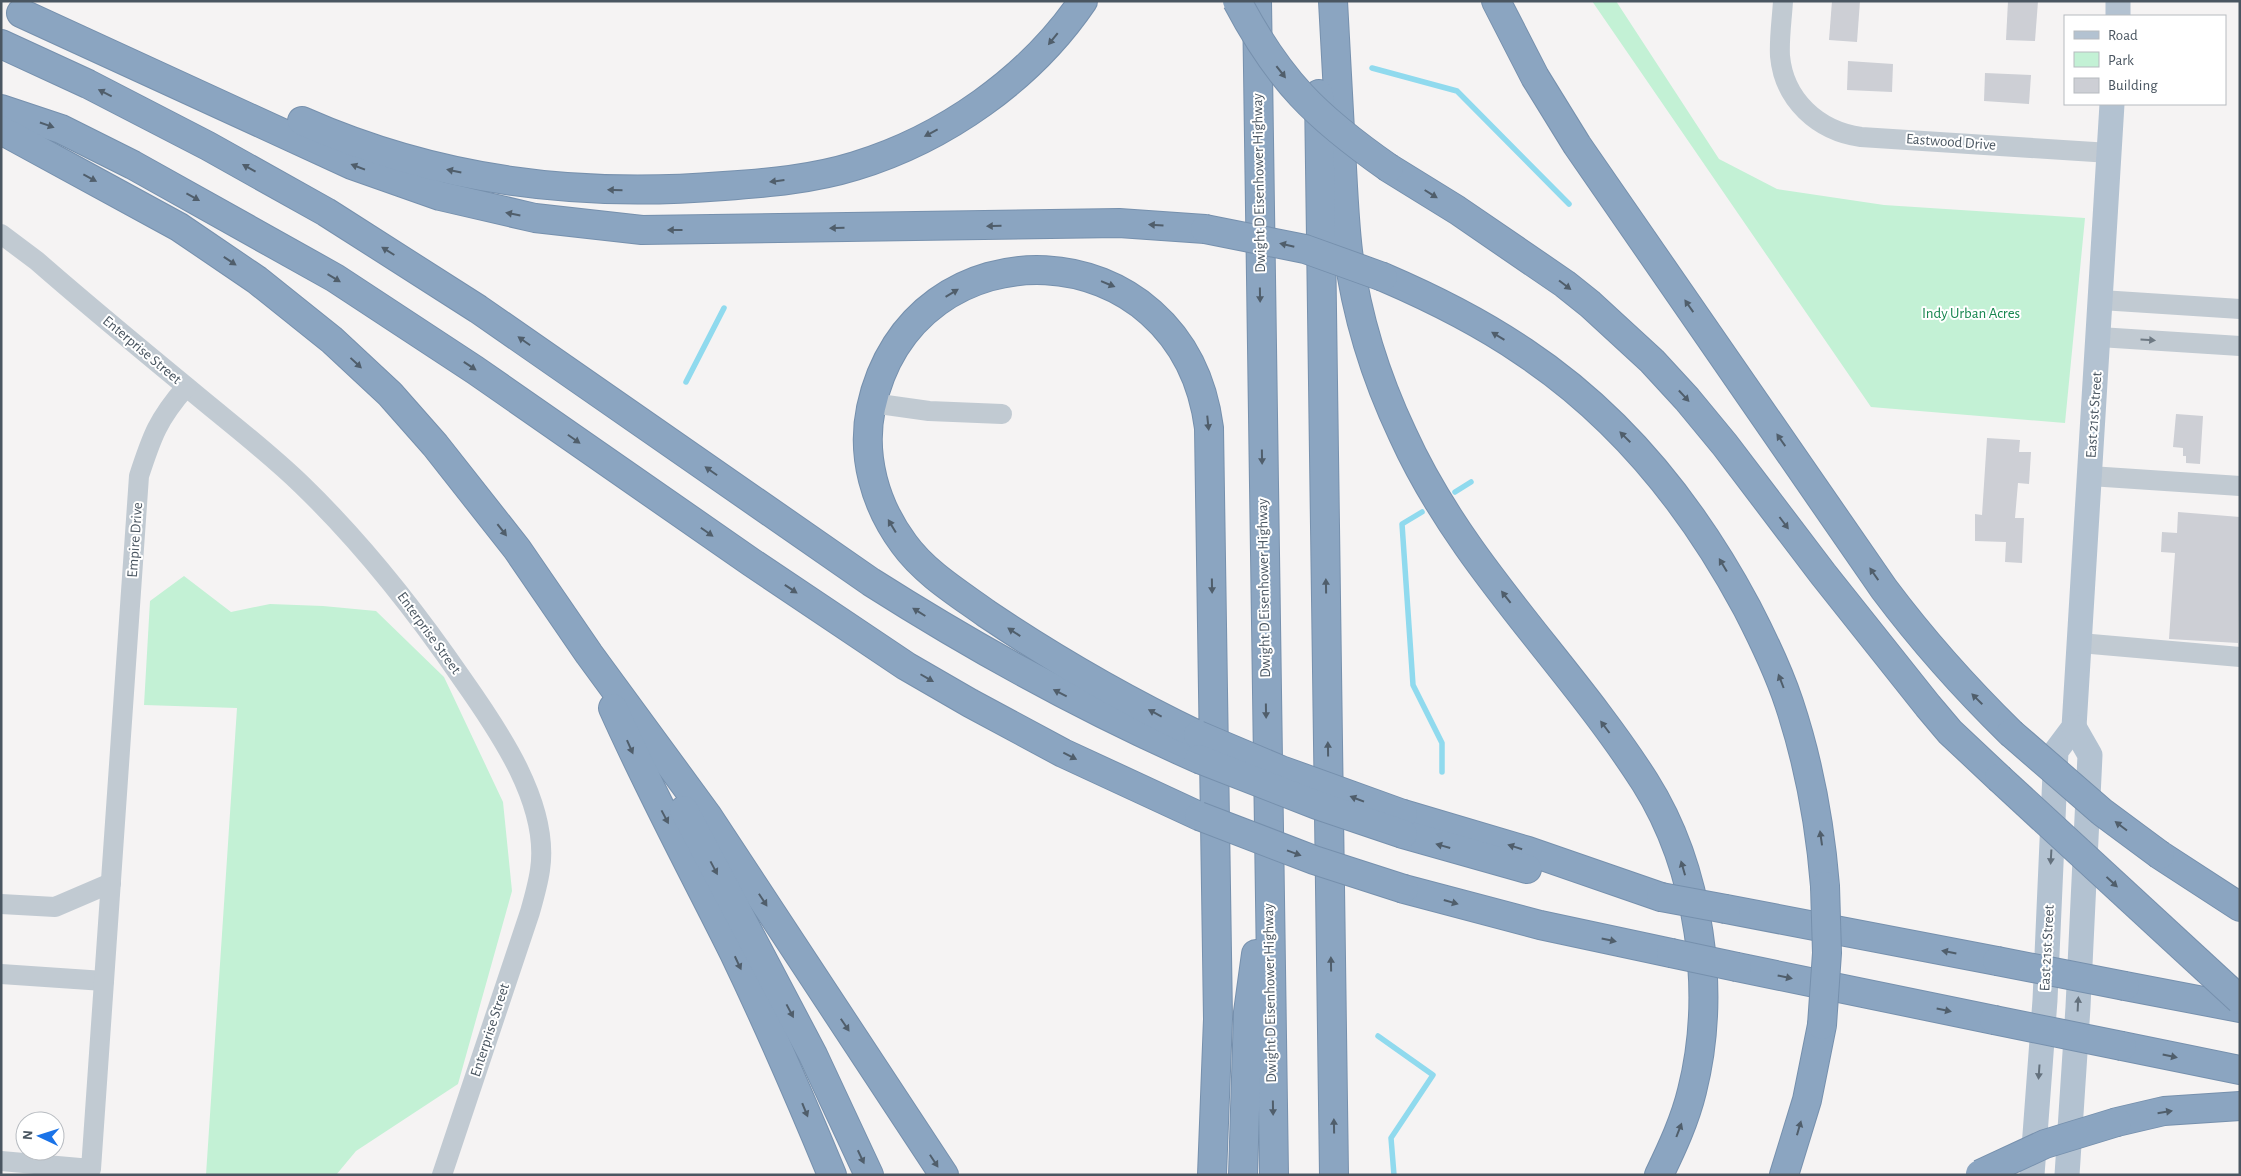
<svg xmlns="http://www.w3.org/2000/svg" width="2241" height="1176" viewBox="0 0 2241 1176" font-family="'Alegreya Sans',sans-serif">
<style>
.green{fill:#c3f1d5}
.lines{fill:none;stroke-linecap:round;stroke-linejoin:round}
.stream{stroke:#90daee;stroke-width:5.5}
.building{fill:#cdcfd5}
.highway-casing{stroke:#7690ad;stroke-width:30}
.minor{stroke:#c1cad2;stroke-width:20}
.major{stroke:#b3c2d1;stroke-width:25}
.highway{stroke:#8ba5c1;stroke-width:28}
.highway-bridge-casing{stroke:#7690ad;stroke-width:30;stroke-linecap:butt}
.highway-bridge{stroke:#8ba5c1;stroke-width:28}
.oneway{fill:#505e6b}
.oneway2{fill:#6e7983}
.oneway3{fill:#64717d}
.labels{text-anchor:middle;dominant-baseline:central;stroke-width:4;stroke-linejoin:round;paint-order:stroke}
.street-label{font-size:15px;fill:#4a5661;stroke:#fff}
.park-label{font-size:15px;fill:#17864f;stroke:#fff}
</style>
<rect width="100%" height="100%" fill="#f5f3f3"/>
<!-- green -->
<g class="green">
<polygon points="1592,1 1616,1 1719,159 1777,189 1884,205 2085,218 2065,423 1871,407"/>
<polygon points="184,576 231,612 270,604 323,606 376,611 444,677 503,802 512,891 458,1084 356,1151 336,1175 206,1175 237,708 144,705 150,601"/>
</g>
<g class="lines">
<!-- stream -->
<g class="stream">
<polyline points="1372,68 1457,91 1569,204"/>
<polyline points="686,382 724,308"/>
<polyline points="1455,492 1471,482"/>
<polyline points="1422,512 1402,524 1413,685 1442,743 1442,772"/>
<polyline points="1378,1036 1433,1075 1391,1138 1394,1175"/>
</g>
</g>
<!-- building -->
<g class="building">
<polygon points="1832,1 1860,1 1857,42 1829,40"/>
<polygon points="2008,1 2038,1 2035,41 2006,40"/>
<polygon points="1848,61 1893,64 1892,92 1847,90"/>
<polygon points="1985,73 2031,75 2029,104 1984,101"/>
<polygon points="2176,414 2203,416 2200,464 2186,463 2186,456 2183,456 2183,448 2173,447"/>
<polygon points="1987,438 2020,440 2019,452 2031,452 2029,484 2018,483 2015,518 2024,518 2022,563 2005,562 2006,542 1975,541 1975,514 1982,515"/>
<polygon points="2178,512 2240,517 2238,643 2169,639 2175,553 2161,552 2162,532 2177,533"/>
</g>
<g class="lines">
<!-- highway casing -->
<g class="highway-casing">
<g id="highway">
<polyline points="1257,1 1274,1175"/>
<path d="M1333,1C1336,50 1338,100 1341,149C1343,183 1344,217 1348,251C1356,314 1376,378 1403,435C1462,565 1569,663 1645,782C1700,869 1717,992 1692,1091C1685,1120 1672,1148 1659,1175"/>
<path d="M1496,1L1535,77L1577,145L1884,589C1923,641 1965,688 2011,733"/>
<polyline points="21,13 352,165 440,196 535,218 642,230 1119,223 1205,229"/>
<path d="M1,44L88,84L208,146L326,212L478,309L871,582C978,650 1083,708 1199,759"/>
<polyline points="1319,94 1334,1175"/>
<polyline points="1,109 61,129 133,165 335,278 475,370 751,562 906,666 970,703 1063,753 1199,816"/>
<path d="M302,121C438,181 576,198 724,186C768,183 813,179 855,166C944,139 1030,79 1083,1"/>
<polyline points="1,130 179,227 257,280 332,340 390,394 435,445 517,549 589,654 707,815 944,1175"/>
<polyline points="1389,168 1457,210 1565,284 1590,304 1652,361 1687,399 1725,445 1823,574 1928,706 1950,732 1999,778"/>
<path d="M1383,277C1432,298 1480,322 1524,352C1620,416 1693,507 1747,608C1763,639 1778,670 1789,703C1809,763 1820,824 1825,886"/>
<path d="M613,708C650,791 693,871 734,953C769,1026 801,1100 832,1175"/>
<path d="M1198,735C1125,700 1054,659 987,614C958,593 925,573 904,544C875,505 861,456 871,408C912,216 1183,226 1209,428L1218,1019L1212,1175"/>
<polyline points="684,810 813,1055 869,1175"/>
<polyline points="1403,814 1528,851 1661,897"/>
<polyline points="1403,834 1527,869"/>
<polyline points="2160,855 2240,907"/>
<polyline points="1404,889 1540,925 1671,953"/>
<polyline points="1726,909 1997,961"/>
<polyline points="1737,967 1994,1020"/>
<polyline points="2125,986 2240,1008"/>
<polyline points="2122,1046 2240,1070"/>
<polyline points="2117,1122 2164,1111 2240,1106"/>
<polyline points="1243,1175 1248,1012 1256,954"/>
<polyline points="1784,1175 1807,1100 1822,1025"/>
</g>
</g>
<!-- minor -->
<g class="minor">
<path d="M1783,1C1782,19 1779,38 1780,56C1784,100 1818,131 1861,137L2110,153"/>
<path d="M1,234L37,261C86,304 137,346 188,388C226,420 266,450 302,485C363,544 415,610 463,680C499,731 550,805 540,870C538,884 534,898 530,912L442,1175"/>
<polyline points="2101,300 2240,309"/>
<polyline points="2099,337 2240,346"/>
<polyline points="872,403 929,411 1002,414"/>
<polyline points="2090,476 2240,486"/>
<polyline points="2080,643 2240,657"/>
<polyline points="1,904 55,907 111,883"/>
<polyline points="1,974 104,981"/>
<path d="M1,1161L91,1169L139,476C152,436 158,419 186,387"/>
</g>
<!-- major -->
<g class="major">
<polyline points="2118,16 2118,1"/>
<polyline points="2032,1175 2045,1000 2056,751 2074,727 2112,104"/>
<polyline points="2067,1175 2078,1007 2090,755 2074,727"/>
</g>
<!-- highway -->
<use href="#highway" class="highway"/>
<!-- highway-bridge casing -->
<g class="highway-bridge-casing">
<g id="highway-bridge">
<path d="M1237,1C1279,81 1316,117 1389,168"/>
<polyline points="1205,229 1305,249 1383,277"/>
<polyline points="2011,733 2102,812 2160,855"/>
<polyline points="1198,735 1281,770 1403,814"/>
<polyline points="1199,759 1317,805 1403,834"/>
<polyline points="1999,778 2240,1000"/>
<polyline points="1199,816 1314,860 1404,889"/>
<polyline points="1661,897 1726,909"/>
<polyline points="1671,953 1737,967"/>
<polyline points="1997,961 2125,986"/>
<polyline points="1994,1020 2122,1046"/>
<polyline points="1822,1025 1827,953 1825,886"/>
<polyline points="1980,1174 2045,1144 2117,1122"/>
</g>
</g>
<!-- highway-bridge -->
<use href="#highway-bridge" class="highway-bridge"/>
</g>
<!-- one-way arrows -->
<defs><path id="oneway-solid" d="M-6-.8H1V-3.2L6.5 0L1 3.2V.8H-6Z" transform="scale(1.25)"/></defs>
<g class="oneway">
<use href="#oneway-solid" transform="translate(1053 39) rotate(129)"/>
<use href="#oneway-solid" transform="translate(1281 72) rotate(52)"/>
<use href="#oneway-solid" transform="translate(105 93) rotate(-153)"/>
<use href="#oneway-solid" transform="translate(47 125) rotate(19)"/>
<use href="#oneway-solid" transform="translate(931 133) rotate(152)"/>
<use href="#oneway-solid" transform="translate(358 167) rotate(-159)"/>
<use href="#oneway-solid" transform="translate(249 168) rotate(-151)"/>
<use href="#oneway-solid" transform="translate(454 171) rotate(-168)"/>
<use href="#oneway-solid" transform="translate(90 178) rotate(28)"/>
<use href="#oneway-solid" transform="translate(777 181) rotate(173)"/>
<use href="#oneway-solid" transform="translate(615 190) rotate(-179)"/>
<use href="#oneway-solid" transform="translate(1431 194) rotate(32)"/>
<use href="#oneway-solid" transform="translate(193 197) rotate(29)"/>
<use href="#oneway-solid" transform="translate(513 214) rotate(-169)"/>
<use href="#oneway-solid" transform="translate(1156 225) rotate(-177)"/>
<use href="#oneway-solid" transform="translate(994 226) rotate(179)"/>
<use href="#oneway-solid" transform="translate(837 228) rotate(179)"/>
<use href="#oneway-solid" transform="translate(675 230) rotate(-180)"/>
<use href="#oneway-solid" transform="translate(1287 245) rotate(-167)"/>
<use href="#oneway-solid" transform="translate(388 251) rotate(-148)"/>
<use href="#oneway-solid" transform="translate(230 261) rotate(34)"/>
<use href="#oneway-solid" transform="translate(334 278) rotate(31)"/>
<use href="#oneway-solid" transform="translate(1108 284) rotate(22)"/>
<use href="#oneway-solid" transform="translate(1565 285) rotate(37)"/>
<use href="#oneway-solid" transform="translate(952 293) rotate(-31)"/>
<use href="#oneway-solid" transform="translate(1260 295) rotate(89)"/>
<use href="#oneway-solid" transform="translate(1689 306) rotate(-125)"/>
<use href="#oneway-solid" transform="translate(1498 336) rotate(-149)"/>
<use href="#oneway-solid" transform="translate(524 341) rotate(-145)"/>
<use href="#oneway-solid" transform="translate(356 363) rotate(43)"/>
<use href="#oneway-solid" transform="translate(470 366) rotate(34)"/>
<use href="#oneway-solid" transform="translate(1684 396) rotate(47)"/>
<use href="#oneway-solid" transform="translate(1208 423) rotate(84)"/>
<use href="#oneway-solid" transform="translate(1625 437) rotate(-135)"/>
<use href="#oneway-solid" transform="translate(574 439) rotate(35)"/>
<use href="#oneway-solid" transform="translate(1781 440) rotate(-125)"/>
<use href="#oneway-solid" transform="translate(1262 457) rotate(89)"/>
<use href="#oneway-solid" transform="translate(711 471) rotate(-145)"/>
<use href="#oneway-solid" transform="translate(1784 523) rotate(53)"/>
<use href="#oneway-solid" transform="translate(892 526) rotate(-121)"/>
<use href="#oneway-solid" transform="translate(502 530) rotate(52)"/>
<use href="#oneway-solid" transform="translate(707 532) rotate(35)"/>
<use href="#oneway-solid" transform="translate(1723 565) rotate(-121)"/>
<use href="#oneway-solid" transform="translate(1874 574) rotate(-125)"/>
<use href="#oneway-solid" transform="translate(1212 586) rotate(89)"/>
<use href="#oneway-solid" transform="translate(1326 586) rotate(-91)"/>
<use href="#oneway-solid" transform="translate(791 589) rotate(34)"/>
<use href="#oneway-solid" transform="translate(1506 597) rotate(-128)"/>
<use href="#oneway-solid" transform="translate(919 612) rotate(-148)"/>
<use href="#oneway-solid" transform="translate(1014 632) rotate(-147)"/>
<use href="#oneway-solid" transform="translate(927 678) rotate(30)"/>
<use href="#oneway-solid" transform="translate(1781 681) rotate(-111)"/>
<use href="#oneway-solid" transform="translate(1060 693) rotate(-153)"/>
<use href="#oneway-solid" transform="translate(1977 699) rotate(-135)"/>
<use href="#oneway-solid" transform="translate(1266 711) rotate(89)"/>
<use href="#oneway-solid" transform="translate(1155 713) rotate(-152)"/>
<use href="#oneway-solid" transform="translate(1605 727) rotate(-127)"/>
<use href="#oneway-solid" transform="translate(630 747) rotate(66)"/>
<use href="#oneway-solid" transform="translate(1328 749) rotate(-91)"/>
<use href="#oneway-solid" transform="translate(1070 756) rotate(27)"/>
<use href="#oneway-solid" transform="translate(1357 799) rotate(-159)"/>
<use href="#oneway-solid" transform="translate(665 817) rotate(62)"/>
<use href="#oneway-solid" transform="translate(2121 826) rotate(-143)"/>
<use href="#oneway-solid" transform="translate(1821 838) rotate(-98)"/>
<use href="#oneway-solid" transform="translate(1443 846) rotate(-164)"/>
<use href="#oneway-solid" transform="translate(1515 847) rotate(-163)"/>
<use href="#oneway-solid" transform="translate(1294 853) rotate(20)"/>
<use href="#oneway-solid" transform="translate(714 868) rotate(62)"/>
<use href="#oneway-solid" transform="translate(1683 868) rotate(-106)"/>
<use href="#oneway-solid" transform="translate(2112 882) rotate(43)"/>
<use href="#oneway-solid" transform="translate(763 900) rotate(57)"/>
<use href="#oneway-solid" transform="translate(1451 902) rotate(16)"/>
<use href="#oneway-solid" transform="translate(1609 940) rotate(12)"/>
<use href="#oneway-solid" transform="translate(1949 952) rotate(-169)"/>
<use href="#oneway-solid" transform="translate(738 963) rotate(65)"/>
<use href="#oneway-solid" transform="translate(1331 964) rotate(-91)"/>
<use href="#oneway-solid" transform="translate(1785 977) rotate(12)"/>
<use href="#oneway-solid" transform="translate(1944 1010) rotate(12)"/>
<use href="#oneway-solid" transform="translate(790 1011) rotate(62)"/>
<use href="#oneway-solid" transform="translate(845 1025) rotate(56)"/>
<use href="#oneway-solid" transform="translate(2170 1056) rotate(12)"/>
<use href="#oneway-solid" transform="translate(1273 1108) rotate(89)"/>
<use href="#oneway-solid" transform="translate(805 1110) rotate(68)"/>
<use href="#oneway-solid" transform="translate(2165 1112) rotate(-9)"/>
<use href="#oneway-solid" transform="translate(1334 1126) rotate(-91)"/>
<use href="#oneway-solid" transform="translate(1799 1128) rotate(-74)"/>
<use href="#oneway-solid" transform="translate(1679 1130) rotate(-69)"/>
<use href="#oneway-solid" transform="translate(861 1157) rotate(65)"/>
<use href="#oneway-solid" transform="translate(934 1161) rotate(57)"/>
</g>
<use class="oneway2" href="#oneway-solid" transform="translate(2148 340) rotate(4)"/>
<g class="oneway3">
<use href="#oneway-solid" transform="translate(2051 857) rotate(93)"/>
<use href="#oneway-solid" transform="translate(2078 1004) rotate(-87)"/>
<use href="#oneway-solid" transform="translate(2039 1072) rotate(94)"/>
</g>
<g class="labels">
<!-- street labels -->
<g class="street-label">
<text transform="translate(1951 142) rotate(4)">Eastwood Drive</text>
<text transform="translate(1259 183) rotate(-91)">Dwight D Eisenhower Highway</text>
<text transform="translate(142 350) rotate(40)">Enterprise Street</text>
<text transform="translate(2094 415) rotate(-86)">East 21st Street</text>
<text transform="translate(135 540) rotate(-86)">Empire Drive</text>
<text transform="translate(1264 588) rotate(-91)">Dwight D Eisenhower Highway</text>
<text transform="translate(429 633) rotate(54)">Enterprise Street</text>
<text transform="translate(2047 948) rotate(-87)">East 21st Street</text>
<text transform="translate(1270 993) rotate(-91)">Dwight D Eisenhower Highway</text>
<text transform="translate(490 1030) rotate(-72)">Enterprise Street</text>
</g>
<!-- park labels -->
<g class="park-label">
<text x="1971" y="313">Indy Urban Acres</text>
</g>
</g>
<!-- border -->
<rect width="2241" height="1176" fill="none" stroke="#4a5661" stroke-width="5"/>
<!-- legend -->
<rect x="2064" y="15" width="162" height="90" fill="#ffffff" stroke="#b7bbc0"/>
<rect x="2074" y="31" width="25" height="8" fill="#b3c2d1" stroke="#b7bbc0"/>
<text x="2108" y="40" font-size="15" fill="#4a5661">Road</text>
<rect x="2074" y="52" width="25" height="15" fill="#c3f1d5" stroke="#b7bbc0"/>
<text x="2108" y="65" font-size="15" fill="#4a5661">Park</text>
<rect x="2074" y="78" width="25" height="15" fill="#cdcfd5" stroke="#b7bbc0"/>
<text x="2108" y="90" font-size="15" fill="#4a5661">Building</text>
<!-- north arrow -->
<g transform="translate(40 1136) rotate(274)"><circle r="24" fill="#ffffff" stroke="#b7bbc0"/>
<path d="M0-4L9 19L0 12L-9 19Z" fill="#1a73e8"/>
<text y="-8" font-size="14" font-weight="bold" text-anchor="middle" fill="#4a5661">N</text>
</g>
</svg>
